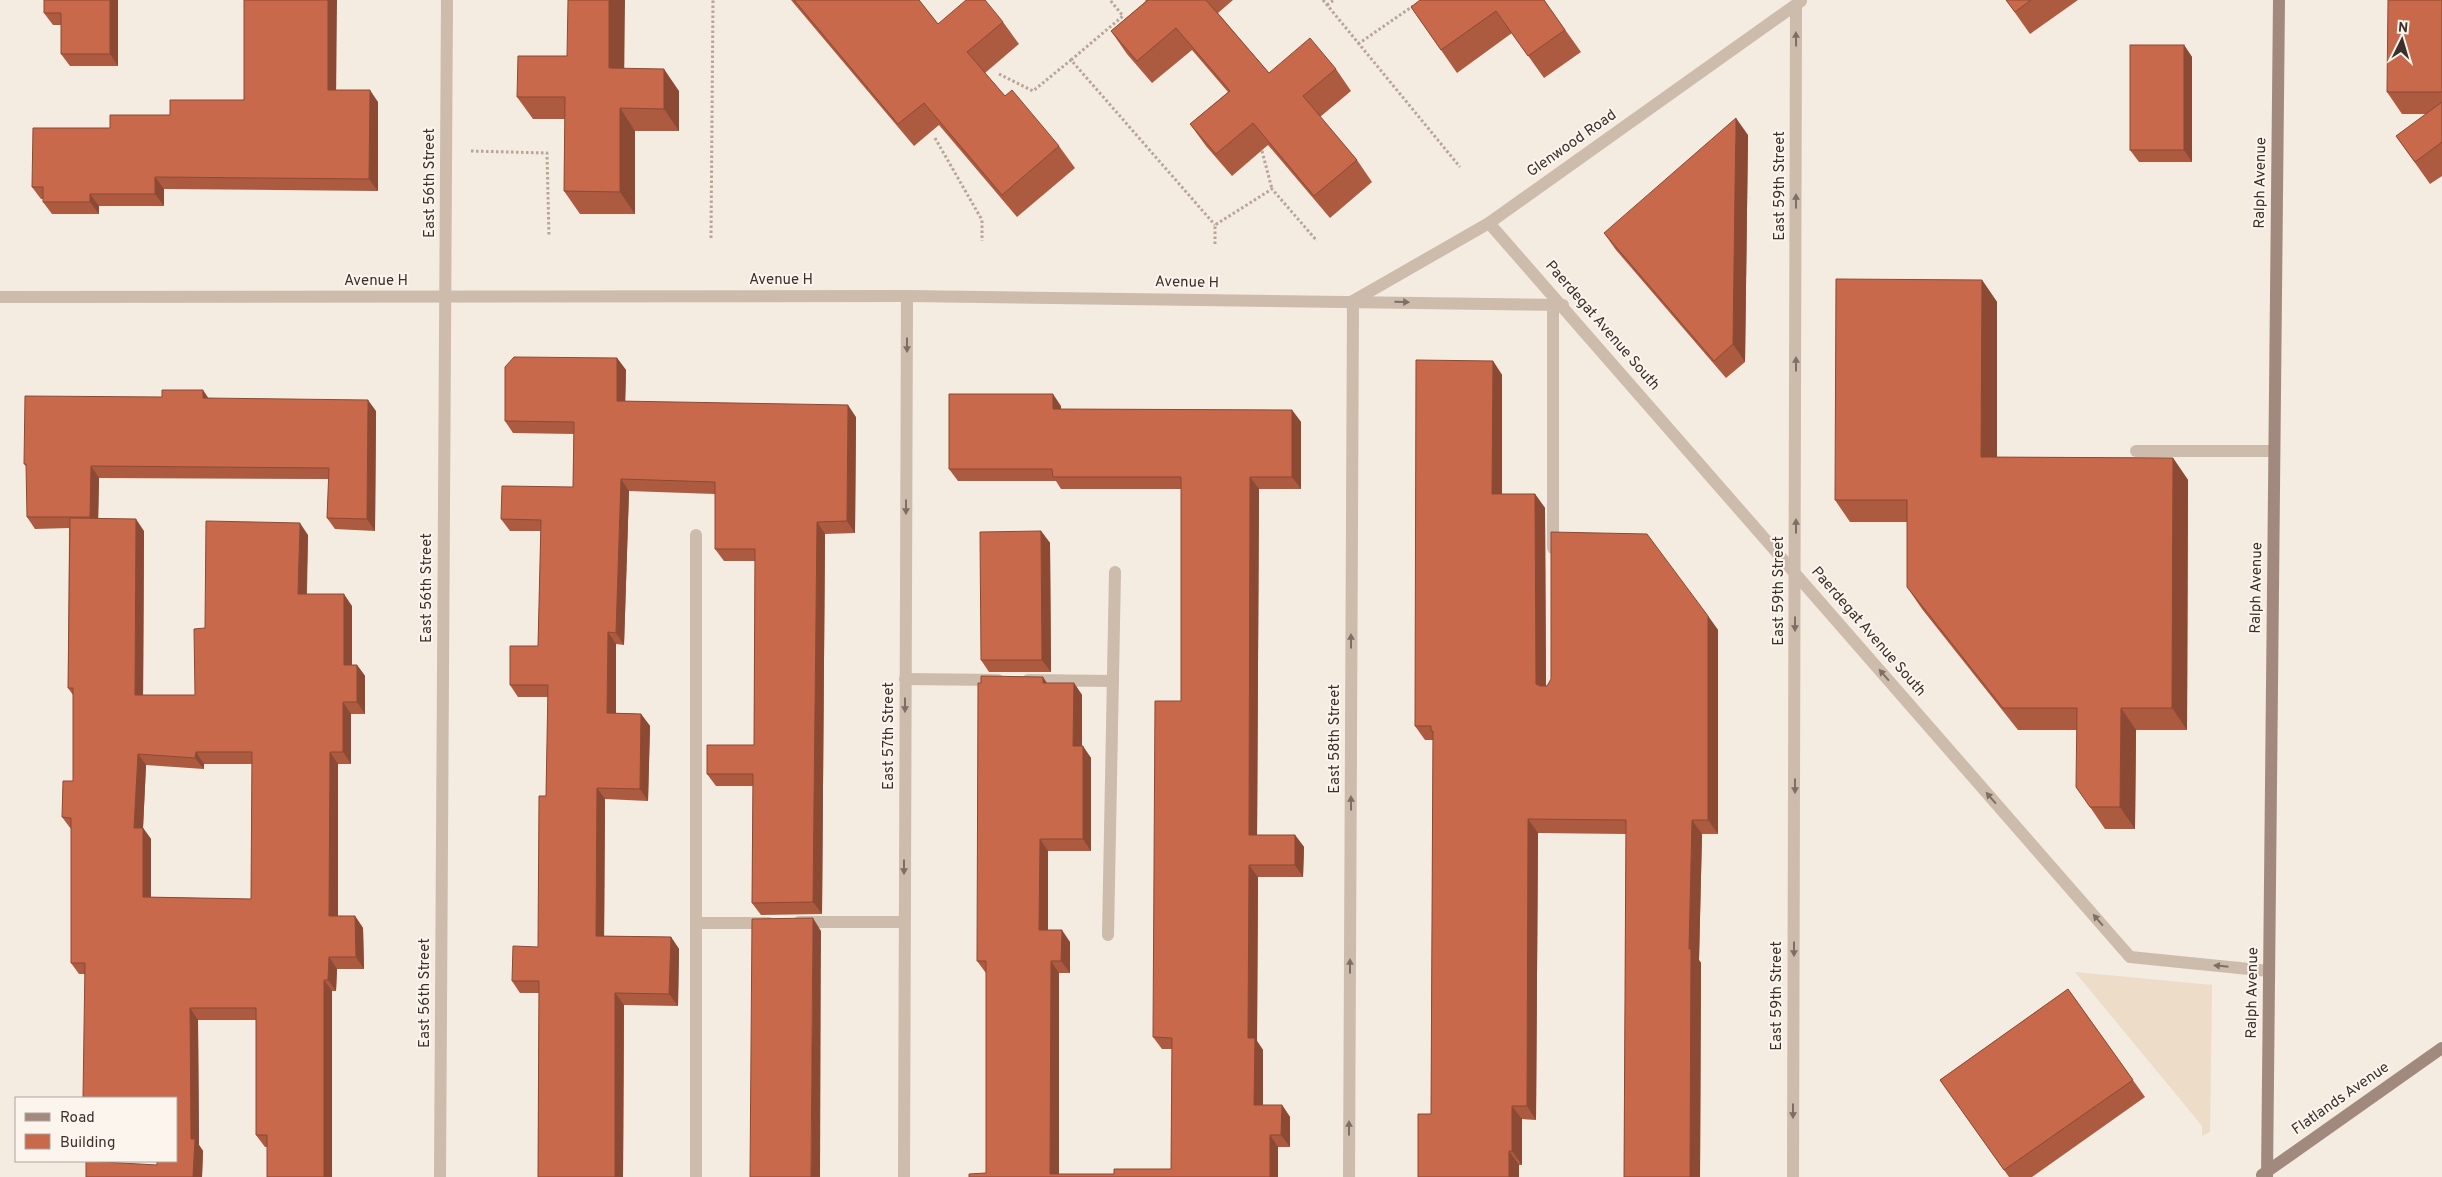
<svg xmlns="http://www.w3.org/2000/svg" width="2442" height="1177" viewBox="0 0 2442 1177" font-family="Overpass,sans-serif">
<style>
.plaza{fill:#ecdcc8}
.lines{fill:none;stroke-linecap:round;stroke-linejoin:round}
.path{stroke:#b9a596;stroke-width:3;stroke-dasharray:2.5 2.5;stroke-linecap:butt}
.service{stroke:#cdbbac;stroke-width:12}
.minor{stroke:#cdbbac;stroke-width:12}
.secondary{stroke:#a18a7d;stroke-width:12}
.wall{fill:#ac5a40;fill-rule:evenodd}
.shaded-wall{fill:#8c4a34}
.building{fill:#c8694b;stroke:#8c4a34;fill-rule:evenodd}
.oneway{fill:#7d6f65}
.labels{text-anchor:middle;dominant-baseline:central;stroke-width:4;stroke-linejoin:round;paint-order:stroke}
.street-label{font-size:15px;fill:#3b302b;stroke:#fbf5ee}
</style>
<rect width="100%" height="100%" fill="#f4ebe1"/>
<!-- plaza -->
<polygon class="plaza" points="2075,972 2212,985 2210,1132 2202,1136 2202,1126 2194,1116"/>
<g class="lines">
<!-- path -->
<g class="path">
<polyline points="1323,0 1460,167"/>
<polyline points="1327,5 1334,0"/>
<polyline points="1358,44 1413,6"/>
<polyline points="1071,60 1123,16 1110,0"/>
<polyline points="999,74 1033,91 1071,60 1215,225"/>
<polyline points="935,138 982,220 982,241"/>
<polyline points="471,151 547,153 549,237"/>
<polyline points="1262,151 1272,189"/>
<polyline points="711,238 713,0"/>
<polyline points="1215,244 1215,225 1272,189 1317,241"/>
</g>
<!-- service -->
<g class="service">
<polyline points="2136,451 2274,451"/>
<polyline points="1553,548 1553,305"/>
<polyline points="905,679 998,680"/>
<polyline points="1028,680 1113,681"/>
<polyline points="799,922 903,922"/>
<polyline points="696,923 769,923"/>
<polyline points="1108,935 1115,572"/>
<polyline points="696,1177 696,535"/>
</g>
<!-- minor -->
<g class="minor">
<polyline points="1489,223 2130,957 2269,971"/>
<polyline points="0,297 907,296 1563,305"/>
<polyline points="1353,301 1489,223 1801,1"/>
<polyline points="440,1177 447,0"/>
<polyline points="904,1177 907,296"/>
<polyline points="1349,1177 1353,301"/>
<polyline points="1793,1177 1796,5"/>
</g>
<!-- secondary -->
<g class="secondary">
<polyline points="2262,1175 2442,1048"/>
<polyline points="2267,1177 2279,0"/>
</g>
</g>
<!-- wall -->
<g class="wall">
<polygon points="44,0 118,0 118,66 70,66 61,54 61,25 53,25 44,13"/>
<polygon points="791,0 919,0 938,24 1003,22 1019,44 985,73 1005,96 1059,146 1075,168 1017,217 939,125 914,146"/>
<polygon points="1145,0 1233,0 1218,13 1269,73 1336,69 1351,91 1320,117 1357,160 1372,182 1330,218 1268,145 1232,176 1206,146 1190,124 1228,92 1192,50 1152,83 1127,54 1111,31 1146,1"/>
<polygon points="1544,0 1581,52 1544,78 1512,33 1457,73 1411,7"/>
<polygon points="2006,0 2078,0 2030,34"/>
<polygon points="2442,0 2442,176 2430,184 2396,136 2426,114 2402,114 2387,92"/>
<polygon points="2184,45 2192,57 2192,162 2139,162 2130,150"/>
<polygon points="624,68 679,91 679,131 635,131 635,214 580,214 564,191 565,119 533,119 517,97"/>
<polygon points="336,90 378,102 378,191 164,189 164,206 99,206 99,214 52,214 43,202 43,199 41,199 32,187 110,128 244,100"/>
<polygon points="1748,135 1745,362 1726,378 1616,250 1604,233"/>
<polygon points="1982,280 1997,302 1997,457 2173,458 2188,480 2187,730 2136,730 2135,829 2105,829 2090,807 2077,730 2018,730 1922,609 1907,587 1907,522 1850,522 1835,500"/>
<polygon points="617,358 626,370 625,401 856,417 855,533 825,534 822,914 761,915 752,903 753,786 716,786 707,774 754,745 755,561 724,561 715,549 715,494 629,491 624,645 616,644 616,713 641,714 650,726 648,801 605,799 604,936 671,937 679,949 678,1006 624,1005 623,1177 538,1177 539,993 520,993 512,981 538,947 546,796 548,697 518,697 510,685 538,646 541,531 510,531 501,519 573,487 574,434 513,433 505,421"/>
<polygon points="1493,361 1502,375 1502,494 1535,494 1545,508 1546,686 1708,616 1718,630 1718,834 1702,834 1699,960 1701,963 1700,1177 1624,1177 1626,834 1538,833 1536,1120 1522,1119 1522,1165 1519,1165 1519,1177 1418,1177 1431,1114 1433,740 1425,740 1415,726"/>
<path d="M208,398L376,411L375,531L335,529L327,518L329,479L99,478L98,519L144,531L143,695H195L205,628L308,535L307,594L352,606V665H357L365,676V714H351V764H338V916H355L363,928L364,969H337L336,991H332V1177H267V1147H265L256,1135V1020H198L199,1145L203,1151L202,1177H86L157,1165L176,1098L85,974H79L71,963V829L62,817L73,781V695L68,688L69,528L35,529L27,517V467L24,464ZM204,764H252L251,899L151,897V839L143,828L146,765L204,769Z"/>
<polygon points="1061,406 1061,409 1292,410 1301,422 1301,489 1259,489 1257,835 1295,835 1304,847 1303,877 1258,877 1257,1041 1263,1050 1263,1105 1282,1105 1290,1117 1290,1147 1278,1147 1278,1177 969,1177 986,1173 986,973 977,961 1048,683 1074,683 1082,695 1082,746 1091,758 1091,851 1048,851 1048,930 1070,942 1070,973 1059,973 1059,1174 1114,1174 1171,1169 1172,1049 1162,1049 1153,1037 1181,701 1181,489 1061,489 1056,481 958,481 949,469"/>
<polygon points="1041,531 1050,543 1051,672 989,672 981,660"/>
<polygon points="2068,989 2145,1097 2032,1177 2009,1177 1940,1080"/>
</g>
<!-- shaded-wall -->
<g class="shaded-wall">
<polygon points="110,0 118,0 118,66 110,54"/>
<polygon points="328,0 337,0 336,102 328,90"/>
<polygon points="609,0 625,0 624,90 609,68"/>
<polygon points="2184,45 2192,57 2192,162 2184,150"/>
<polygon points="664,69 679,91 679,131 664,109"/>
<polygon points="370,90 378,102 378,191 369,179"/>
<polygon points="620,108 635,131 635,214 620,192"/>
<polygon points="1736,118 1748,135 1745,362 1733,344"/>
<polygon points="155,177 164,189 164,206 155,194"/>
<polygon points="90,194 99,206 99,214 90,202"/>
<polygon points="1982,280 1997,302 1997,479 1981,457"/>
<polygon points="617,358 626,370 625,412 617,401"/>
<polygon points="1493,361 1502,375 1502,508 1492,494"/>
<polygon points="203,390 211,402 203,398"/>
<polygon points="1053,394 1061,406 1061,421 1053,409"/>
<polygon points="368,400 376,411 375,531 367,519"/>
<polygon points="848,405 856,417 855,533 847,521"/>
<polygon points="1292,410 1301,422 1301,489 1292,477"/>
<polygon points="2173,458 2188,480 2187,730 2172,708"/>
<polygon points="91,466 99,478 98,528 90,517"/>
<polygon points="1250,477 1259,489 1257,847 1249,835"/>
<polygon points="621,479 629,491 624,645 616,633"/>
<polygon points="1535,494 1545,508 1546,697 1536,684"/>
<polygon points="136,519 144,531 143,707 135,695"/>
<polygon points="817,522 825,534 822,914 813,902"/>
<polygon points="300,523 308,535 306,606 298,594"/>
<polygon points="1041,531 1050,543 1051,672 1042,660"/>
<polygon points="344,594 352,606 352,676 344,665"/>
<polygon points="1708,616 1718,630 1718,834 1708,820"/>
<polygon points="608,632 616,644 616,725 607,713"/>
<polygon points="357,665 365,676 365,714 357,702"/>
<polygon points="1043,677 1051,689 1043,683"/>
<polygon points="1074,683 1082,695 1082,758 1073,746"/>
<polygon points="343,702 351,714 351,764 343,752"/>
<polygon points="2121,708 2136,730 2135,829 2120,807"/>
<polygon points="641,714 650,726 648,801 640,789"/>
<polygon points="1083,746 1091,758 1091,851 1083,839"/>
<polygon points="196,752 204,764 204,769 195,758"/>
<polygon points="330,752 338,764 338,928 329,916"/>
<polygon points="138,754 146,765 143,828 151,839 151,909 143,897 134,828"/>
<polygon points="597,788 605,799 604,948 596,936"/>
<polygon points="1528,819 1538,833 1536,1120 1527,1106"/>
<polygon points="1692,820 1702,834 1699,960 1701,963 1700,1177 1690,1177 1689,949"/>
<polygon points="1295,835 1304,847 1303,877 1295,865"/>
<polygon points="1040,839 1048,851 1048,942 1039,930"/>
<polygon points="1249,865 1258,877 1257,1041 1263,1050 1263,1117 1254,1105 1248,1038"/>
<polygon points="355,916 363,928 364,969 356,957"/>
<polygon points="813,918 821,931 820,1177 811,1177"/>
<polygon points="1062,930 1070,942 1070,973 1061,961"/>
<polygon points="671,937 679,949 678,1006 669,994"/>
<polygon points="329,957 337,969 336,991 328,980"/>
<polygon points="1051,961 1059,973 1059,1177 1050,1174"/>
<polygon points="324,980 332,991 332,1177 324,1177"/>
<polygon points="615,993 624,1005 623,1177 615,1177"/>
<polygon points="190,1008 198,1020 199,1145 203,1151 202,1177 193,1177 191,1139"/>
<polygon points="1282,1105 1290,1117 1290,1147 1281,1135"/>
<polygon points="1512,1106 1522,1119 1522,1165 1512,1151"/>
<polygon points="1270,1135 1278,1147 1278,1177 1270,1177"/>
<polygon points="1509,1151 1519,1165 1519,1177 1509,1177"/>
</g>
<!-- building -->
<g class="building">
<polygon points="44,0 110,0 110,54 61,54 61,13 44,13"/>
<polygon points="244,0 328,0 328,90 370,90 369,179 155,177 155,194 90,194 90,202 43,202 43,187 32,187 33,128 110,128 110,115 170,115 170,100 244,100"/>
<polygon points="568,0 609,0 609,68 664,69 664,109 620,108 620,192 564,191 565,97 517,97 518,56 567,56"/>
<polygon points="794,0 919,0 938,24 966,0 985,0 1003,22 967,52 1005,96 1012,90 1059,146 1002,195 924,103 898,124"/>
<polygon points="1148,0 1206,0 1269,73 1310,38 1336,69 1303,96 1357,160 1314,196 1253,123 1216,154 1190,124 1230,91 1176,28 1137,61 1111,31"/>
<polygon points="1420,0 1544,0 1565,30 1528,56 1496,11 1441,50 1411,7"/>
<polygon points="2006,0 2031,0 2015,12"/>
<polygon points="2388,0 2442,0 2442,92 2387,92"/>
<rect x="2130" y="45" width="54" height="105"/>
<polygon points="2442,102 2442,142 2415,162 2396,136"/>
<polygon points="1736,118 1733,344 1714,361 1604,233"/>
<polygon points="1836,279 1982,280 1981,457 2173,458 2172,708 2121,708 2120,807 2090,807 2076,787 2077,708 2003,708 1907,587 1907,500 1835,500"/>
<polygon points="514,357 617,358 617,401 848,405 847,521 817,522 813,902 752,903 753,774 707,774 707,745 754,745 755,549 715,549 715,482 621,479 616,633 608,632 607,713 641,714 640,789 597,788 596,936 671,937 669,994 615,993 615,1177 538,1177 539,981 512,981 513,946 538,947 539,796 546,796 548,685 510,685 510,646 538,646 541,520 501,519 502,486 573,487 574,422 505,421 505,367"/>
<polygon points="1416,360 1493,361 1492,494 1535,494 1536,684 1540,686 1547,686 1551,679 1551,532 1647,534 1708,616 1708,820 1692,820 1689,949 1691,949 1690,1177 1624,1177 1626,820 1528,819 1527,1106 1512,1106 1512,1151 1509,1151 1509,1177 1418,1177 1418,1114 1431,1114 1433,731 1431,731 1431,726 1415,726"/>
<polygon points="162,390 203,390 203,398 368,400 367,519 327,518 329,468 91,466 90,517 27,517 26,464 24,464 25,396 162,397"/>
<polygon points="949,394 1053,394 1053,409 1292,410 1292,477 1250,477 1249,835 1295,835 1295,865 1249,865 1248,1038 1255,1038 1254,1105 1282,1105 1281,1135 1270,1135 1270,1177 969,1177 969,1174 986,1173 986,961 977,961 978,683 981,683 981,676 1043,677 1043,683 1074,683 1073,746 1083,746 1083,839 1040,839 1039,930 1062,930 1061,961 1051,961 1050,1174 1114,1174 1114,1169 1171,1169 1172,1038 1153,1037 1155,701 1181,701 1181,477 1053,477 1052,469 949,469"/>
<path d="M70,518L136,519L135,695H195L194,629L205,628L206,521L300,523L298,594H344V665H357V702H343V752H330L329,916H355L356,957H329L328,980H324V1177H267V1135H256V1008H190L191,1139H195L193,1177H86V1161L157,1165V1161H176V1098H83L85,963H71V818L62,817L63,781H73V688H68ZM196,752H252L251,899L143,897V828H134L138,754L195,758Z"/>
<polygon points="1041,531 1042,660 981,660 980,532"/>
<polygon points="813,918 811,1177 750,1177 752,919"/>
<polygon points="2068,989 2133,1080 2004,1170 1940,1080"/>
</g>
<!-- one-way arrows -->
<defs><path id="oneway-solid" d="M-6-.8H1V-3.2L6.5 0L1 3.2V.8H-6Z" transform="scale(1.25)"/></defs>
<g class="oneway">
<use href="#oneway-solid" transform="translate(1796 39) rotate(-91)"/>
<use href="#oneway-solid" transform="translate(1796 201) rotate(-90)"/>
<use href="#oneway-solid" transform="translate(1402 302) rotate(1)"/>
<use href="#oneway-solid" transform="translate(907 345) rotate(90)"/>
<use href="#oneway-solid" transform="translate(1796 364) rotate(-90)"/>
<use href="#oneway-solid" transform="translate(906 507) rotate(90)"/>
<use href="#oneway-solid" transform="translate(1796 526) rotate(-90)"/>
<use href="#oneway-solid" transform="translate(1795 624) rotate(90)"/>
<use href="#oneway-solid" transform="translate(1351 641) rotate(-90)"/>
<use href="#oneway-solid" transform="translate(1884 675) rotate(-131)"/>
<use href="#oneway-solid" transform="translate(905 705) rotate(90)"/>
<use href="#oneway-solid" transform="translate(1795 786) rotate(90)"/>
<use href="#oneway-solid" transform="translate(1991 798) rotate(-131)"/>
<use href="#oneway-solid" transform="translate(1351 803) rotate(-90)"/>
<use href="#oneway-solid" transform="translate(904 867) rotate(90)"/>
<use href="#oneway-solid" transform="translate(2098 920) rotate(-131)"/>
<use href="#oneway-solid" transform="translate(1794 949) rotate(90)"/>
<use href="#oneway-solid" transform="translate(1350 966) rotate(-90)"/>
<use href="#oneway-solid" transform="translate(2221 966) rotate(-174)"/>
<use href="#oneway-solid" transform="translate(1793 1111) rotate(90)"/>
<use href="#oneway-solid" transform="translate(1349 1128) rotate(-90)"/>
</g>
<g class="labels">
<!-- street labels -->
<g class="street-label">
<text transform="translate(1572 144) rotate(-35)">Glenwood Road</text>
<text transform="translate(430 183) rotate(-90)">East 56th Street</text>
<text transform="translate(2261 183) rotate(-89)">Ralph Avenue</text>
<text transform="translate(1780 186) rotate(-90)">East 59th Street</text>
<text x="781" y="280">Avenue H</text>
<text x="376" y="281">Avenue H</text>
<text transform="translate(1187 283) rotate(1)">Avenue H</text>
<text transform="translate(1602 326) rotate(49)">Paerdegat Avenue South</text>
<text transform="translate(427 588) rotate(-90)">East 56th Street</text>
<text transform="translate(2257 588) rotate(-89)">Ralph Avenue</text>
<text transform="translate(1779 591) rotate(-90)">East 59th Street</text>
<text transform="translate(1868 632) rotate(49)">Paerdegat Avenue South</text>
<text transform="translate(889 736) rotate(-90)">East 57th Street</text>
<text transform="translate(1335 739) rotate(-90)">East 58th Street</text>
<text transform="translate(425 993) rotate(-90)">East 56th Street</text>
<text transform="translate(2253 993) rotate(-89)">Ralph Avenue</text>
<text transform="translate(1777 996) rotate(-90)">East 59th Street</text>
<text transform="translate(2341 1099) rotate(-35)">Flatlands Avenue</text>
</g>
</g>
<!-- legend -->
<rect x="15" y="1097" width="162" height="65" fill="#fbf5ee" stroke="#aea6a0"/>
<rect x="25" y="1113" width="25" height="8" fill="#a18a7d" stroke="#aea6a0"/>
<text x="60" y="1122" font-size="15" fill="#3b302b">Road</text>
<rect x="25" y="1134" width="25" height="15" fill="#c8694b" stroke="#aea6a0"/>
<text x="60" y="1147" font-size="15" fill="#3b302b">Building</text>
<!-- north arrow -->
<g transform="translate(2402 40) rotate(5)" stroke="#fbf5ee" stroke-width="4" paint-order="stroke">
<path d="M0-4L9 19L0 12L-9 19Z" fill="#3b302b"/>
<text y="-8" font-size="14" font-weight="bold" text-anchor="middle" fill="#3b302b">N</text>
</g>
</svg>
